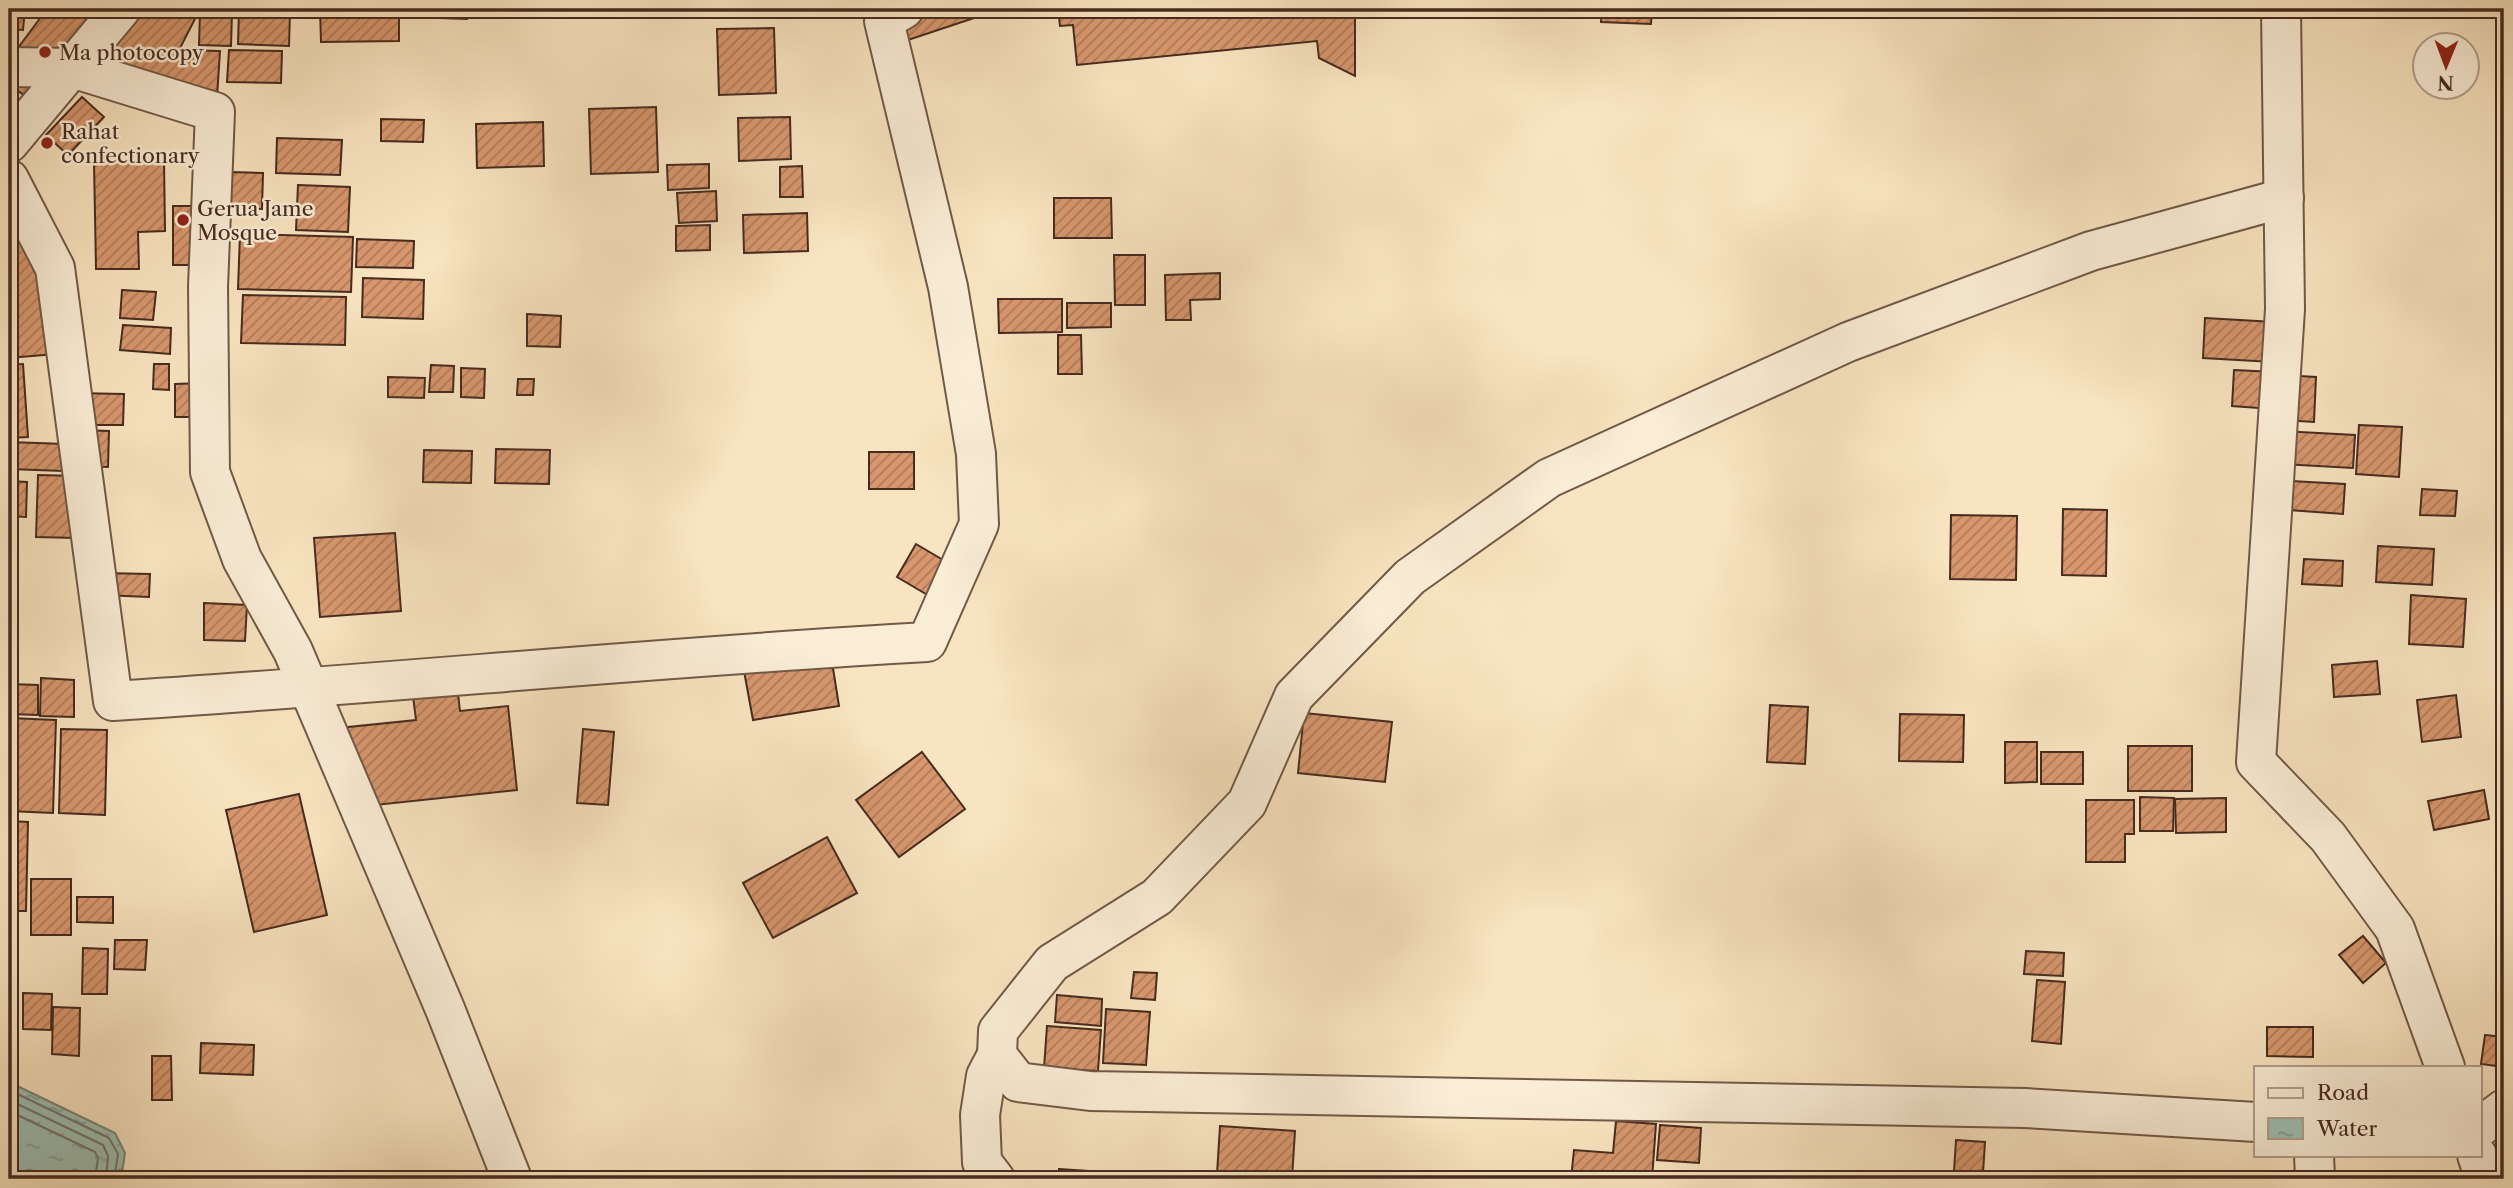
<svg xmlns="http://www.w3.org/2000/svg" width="2513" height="1188" viewBox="0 0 2513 1188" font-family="'Libre Caslon Text',serif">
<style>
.water{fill:url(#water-ripples);stroke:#7a8478;stroke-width:2}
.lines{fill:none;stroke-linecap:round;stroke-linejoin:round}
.shore{stroke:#727569;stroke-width:2}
.building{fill:url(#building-hatch);stroke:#462b1f;stroke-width:2}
.street-casing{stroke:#725947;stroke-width:42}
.street{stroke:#faedd6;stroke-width:38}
.poi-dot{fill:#8f2418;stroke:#faedd6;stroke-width:2.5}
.labels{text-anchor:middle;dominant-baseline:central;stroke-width:5;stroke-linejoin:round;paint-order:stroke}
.poi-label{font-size:21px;fill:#462b1f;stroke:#faedd6;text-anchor:start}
</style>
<defs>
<pattern id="water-ripples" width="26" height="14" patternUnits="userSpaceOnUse" patternTransform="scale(1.75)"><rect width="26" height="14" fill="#9dbfb3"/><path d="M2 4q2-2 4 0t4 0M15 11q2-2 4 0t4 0" fill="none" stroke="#829b91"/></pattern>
<pattern id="building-hatch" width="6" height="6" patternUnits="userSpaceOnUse" patternTransform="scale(1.75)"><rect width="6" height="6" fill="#d8976e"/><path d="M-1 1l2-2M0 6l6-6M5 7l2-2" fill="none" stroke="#b17b5a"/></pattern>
</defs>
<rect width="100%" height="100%" fill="#f8e4c0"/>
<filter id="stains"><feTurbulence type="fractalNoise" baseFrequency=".00286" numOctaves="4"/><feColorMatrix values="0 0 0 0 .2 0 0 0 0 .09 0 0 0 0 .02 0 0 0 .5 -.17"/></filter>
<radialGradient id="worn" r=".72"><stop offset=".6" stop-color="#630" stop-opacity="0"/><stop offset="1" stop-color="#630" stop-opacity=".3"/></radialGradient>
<!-- water -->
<polygon class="water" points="11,1083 115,1133 125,1153 121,1179 9,1179 9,1086"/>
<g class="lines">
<!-- shore -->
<g class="shore">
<polyline points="9,1090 109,1138 118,1154 114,1179"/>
<polyline points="9,1100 103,1145 108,1156 106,1179"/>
<polyline points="9,1111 95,1152 98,1158 95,1179"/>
</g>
</g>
<!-- building -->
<g class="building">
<polygon points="9,9 25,9 23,30 9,29"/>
<polygon points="47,9 106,9 33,102 9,84 9,60"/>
<polygon points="138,9 200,9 179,50 220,51 217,97 96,72"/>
<polygon points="320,9 399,9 399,41 321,42"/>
<polygon points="441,9 467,9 467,19 440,18"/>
<polygon points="563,9 623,9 623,12 564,18"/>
<polygon points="868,9 988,9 989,13 881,49"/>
<polygon points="1058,9 1355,9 1355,76 1319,58 1317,41 1077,65 1073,25 1060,26"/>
<polygon points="1602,9 1652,9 1651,24 1601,22"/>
<polygon points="239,10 290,12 289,46 238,44"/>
<polygon points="200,11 232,13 231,46 199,45"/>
<polygon points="774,28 776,93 719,95 717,29"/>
<polygon points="229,50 282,51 281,83 227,82"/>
<polygon points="82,97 104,117 68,155 46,135"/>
<polygon points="656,107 658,172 591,174 589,109"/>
<polygon points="790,117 791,159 739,161 738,118"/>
<polygon points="381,119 424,120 423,142 381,141"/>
<polygon points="543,122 544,166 477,168 476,124"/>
<polygon points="277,138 342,140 340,175 276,173"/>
<polygon points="164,161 165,231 138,232 139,269 96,269 94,162"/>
<polygon points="709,164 709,188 668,190 667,165"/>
<polygon points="802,166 803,197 780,197 780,167"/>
<polygon points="230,172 263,173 262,209 230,207"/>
<polygon points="298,185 350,187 348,232 296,230"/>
<polygon points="716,191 717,221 679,223 677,193"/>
<polygon points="1054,198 1111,198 1112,238 1054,238"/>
<rect x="173" y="206" width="28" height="59"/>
<polygon points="46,210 55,354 9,358 9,326 15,326 9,212"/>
<polygon points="807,213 808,251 744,253 743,215"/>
<polygon points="710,225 710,250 676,251 676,226"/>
<polygon points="240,234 353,237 351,292 238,289"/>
<polygon points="357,239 414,241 413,268 356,267"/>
<polygon points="1114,255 1145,255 1145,305 1115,305"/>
<polygon points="1220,273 1220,299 1190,300 1191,320 1166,320 1165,275"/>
<polygon points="363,278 424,280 423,319 362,317"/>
<polygon points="122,290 156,292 153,320 120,318"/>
<polygon points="243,295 346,297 345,345 241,343"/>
<polygon points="998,299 1062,299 1062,332 999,333"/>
<polygon points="1067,303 1111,303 1111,327 1067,328"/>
<polygon points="527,314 561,316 560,347 527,346"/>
<polygon points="2205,318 2274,322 2272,362 2203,358"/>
<polygon points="123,325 171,328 170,354 120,350"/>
<polygon points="1058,335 1081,335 1082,374 1058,374"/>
<polygon points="23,364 28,437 9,438 9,365"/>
<polygon points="154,364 169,364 169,390 153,389"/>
<polygon points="431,365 454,366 453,392 429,392"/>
<polygon points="461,368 485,369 484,398 461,397"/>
<polygon points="2234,370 2275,372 2272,409 2232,406"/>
<polygon points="2283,375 2316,377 2314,422 2281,420"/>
<polygon points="388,377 425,378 424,398 388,397"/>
<polygon points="518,379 534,379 533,395 517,395"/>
<polygon points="204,383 204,417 175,417 175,384"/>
<polygon points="74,393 124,394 123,425 74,425"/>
<polygon points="2359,425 2402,427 2399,477 2356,474"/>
<polygon points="80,430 109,431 108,467 79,466"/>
<polygon points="2282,431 2355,435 2353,468 2281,464"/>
<polygon points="9,442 64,444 63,471 9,469"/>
<polygon points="496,449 550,450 549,484 495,483"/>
<polygon points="424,450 472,451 471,483 423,482"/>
<rect x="869" y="452" width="45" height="37"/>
<polygon points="38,475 78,476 76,538 36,537"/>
<polygon points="9,481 27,482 26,517 9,516"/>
<polygon points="2291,481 2345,484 2343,514 2289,510"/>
<polygon points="2422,489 2457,491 2455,516 2420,515"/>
<polygon points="2063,509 2107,510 2106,576 2062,575"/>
<polygon points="1951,515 2017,516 2016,580 1950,579"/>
<polygon points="395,533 401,611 320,617 314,538"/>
<polygon points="916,544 955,567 936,600 897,577"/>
<polygon points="2378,546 2434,549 2432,585 2376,582"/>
<polygon points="2304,559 2343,561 2342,586 2302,584"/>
<polygon points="102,573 150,574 149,597 102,595"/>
<polygon points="2411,595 2466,599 2463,647 2409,644"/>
<polygon points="204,603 247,605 245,641 204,640"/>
<polygon points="831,656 839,706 753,720 744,671"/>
<polygon points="2377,661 2380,694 2334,697 2332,665"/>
<polygon points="41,678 74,680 74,717 40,716"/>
<polygon points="9,684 38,685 38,715 9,714"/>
<polygon points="457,684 460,711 508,706 517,790 347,808 339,728 416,720 412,688"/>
<polygon points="2456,695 2461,737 2422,742 2417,700"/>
<polygon points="1770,705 1808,707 1805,764 1767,762"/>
<polygon points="1304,713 1392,722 1385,782 1298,773"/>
<polygon points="1900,714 1964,715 1963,762 1899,761"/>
<polygon points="9,718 56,720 53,813 9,811"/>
<polygon points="61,729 107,730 105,815 59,813"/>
<polygon points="583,729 614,732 608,805 577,803"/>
<polygon points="2005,742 2037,742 2037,782 2005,783"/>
<rect x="2128" y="746" width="64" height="45"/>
<polygon points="922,752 965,809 899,857 856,800"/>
<rect x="2041" y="752" width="42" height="32"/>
<polygon points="2484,790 2489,819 2434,830 2428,801"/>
<polygon points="299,794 327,915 254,932 226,810"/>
<polygon points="2140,797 2174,798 2173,831 2140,831"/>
<polygon points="2226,798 2226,832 2176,833 2175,799"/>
<polygon points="2086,800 2134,800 2134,834 2125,834 2125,862 2086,862"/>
<polygon points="9,821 28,822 26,911 9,911"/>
<polygon points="827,837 857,893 773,938 743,883"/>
<rect x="31" y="879" width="40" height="56"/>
<polygon points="77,897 113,897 113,923 77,922"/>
<polygon points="2363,936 2386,963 2363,983 2339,955"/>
<polygon points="115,940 147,940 145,970 114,969"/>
<polygon points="83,948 108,949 107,994 82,994"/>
<polygon points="2026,951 2064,953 2063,976 2024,974"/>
<polygon points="1134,972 1157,973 1155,1000 1131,998"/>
<polygon points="2037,980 2065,982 2061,1044 2032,1041"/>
<polygon points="23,993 52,994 51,1030 23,1029"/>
<polygon points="1057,995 1102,999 1101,1026 1055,1022"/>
<polygon points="53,1007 80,1008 79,1056 52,1054"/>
<polygon points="1106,1009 1150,1012 1146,1065 1103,1063"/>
<polygon points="1047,1026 1101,1030 1098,1071 1044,1068"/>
<polygon points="2267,1027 2313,1027 2313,1057 2267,1056"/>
<polygon points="2485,1035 2504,1037 2504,1067 2481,1064"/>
<polygon points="201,1043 254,1045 253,1075 200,1073"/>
<polygon points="152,1056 171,1056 172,1100 152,1100"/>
<polygon points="1616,1121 1656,1124 1652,1179 1571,1179 1574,1150 1613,1153"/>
<polygon points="1660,1125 1701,1128 1699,1163 1657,1160"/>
<polygon points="1220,1126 1295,1131 1292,1179 1217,1174"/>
<polygon points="1956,1140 1985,1142 1983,1173 1954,1171"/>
<polygon points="1059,1169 1104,1172 1104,1179 1059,1179"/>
</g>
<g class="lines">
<!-- street casing -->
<g class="street-casing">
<g id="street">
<polyline points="2281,9 2285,309 2256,762 2328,837 2395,929 2445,1067"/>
<polyline points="9,67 72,68 215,112 208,287 210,472 242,559 293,651 445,1009 512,1179"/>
<polyline points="9,143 121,9"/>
<path d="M9,179L55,268L113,701C385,684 656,657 927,642L979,524L976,454L948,287L884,21L904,9"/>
<polyline points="2256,1122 2025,1108 1090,1091 1018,1082 997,1055 998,1031 1052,963 1157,897 1247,803 1294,696 1410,577 1549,478 1848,342 2091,251 2284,198"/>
<polyline points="2480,1127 2504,1109"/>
<polyline points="2314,1155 2315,1179"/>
<polyline points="2477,1155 2485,1179"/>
<polyline points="995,1179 982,1162 980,1115 986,1076 997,1055"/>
</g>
</g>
<!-- street -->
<use href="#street" class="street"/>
</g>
<!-- markers -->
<g class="poi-dot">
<circle cx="45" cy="52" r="7"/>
<circle cx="47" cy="143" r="7"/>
<circle cx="183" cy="220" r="7"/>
</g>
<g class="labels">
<!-- poi labels -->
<g class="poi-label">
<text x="59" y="52">Ma photocopy</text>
<text x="61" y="131">Rahat<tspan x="61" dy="24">confectionary</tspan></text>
<text x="197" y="208">Gerua Jame<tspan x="197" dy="24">Mosque</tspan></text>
</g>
</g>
<!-- margin -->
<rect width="2513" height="1188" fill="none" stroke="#f8e4c0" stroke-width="35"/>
<rect x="10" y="10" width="2492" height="1167" fill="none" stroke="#462b1f" stroke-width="3.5"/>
<rect x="18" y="18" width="2478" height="1153" fill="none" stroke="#462b1f" stroke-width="2"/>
<!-- legend -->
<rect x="2254" y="1066" width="228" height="91" fill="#faedd6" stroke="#b29f8d" stroke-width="2"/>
<rect x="2268" y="1088" width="35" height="10" fill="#faedd6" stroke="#b29f8d" stroke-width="2"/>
<text x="2317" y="1100" font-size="21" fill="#462b1f">Road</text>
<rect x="2268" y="1118" width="35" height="21" fill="url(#water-ripples)" stroke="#b29f8d" stroke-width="2"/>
<text x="2317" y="1136" font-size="21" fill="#462b1f">Water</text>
<!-- north arrow -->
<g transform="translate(2446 66) rotate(181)"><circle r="33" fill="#faedd6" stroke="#b29f8d" stroke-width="2"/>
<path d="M0-5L12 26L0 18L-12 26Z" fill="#8f2418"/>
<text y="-10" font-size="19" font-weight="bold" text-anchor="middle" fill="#462b1f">N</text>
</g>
<rect width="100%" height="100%" filter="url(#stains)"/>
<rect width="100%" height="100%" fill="url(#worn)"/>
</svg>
